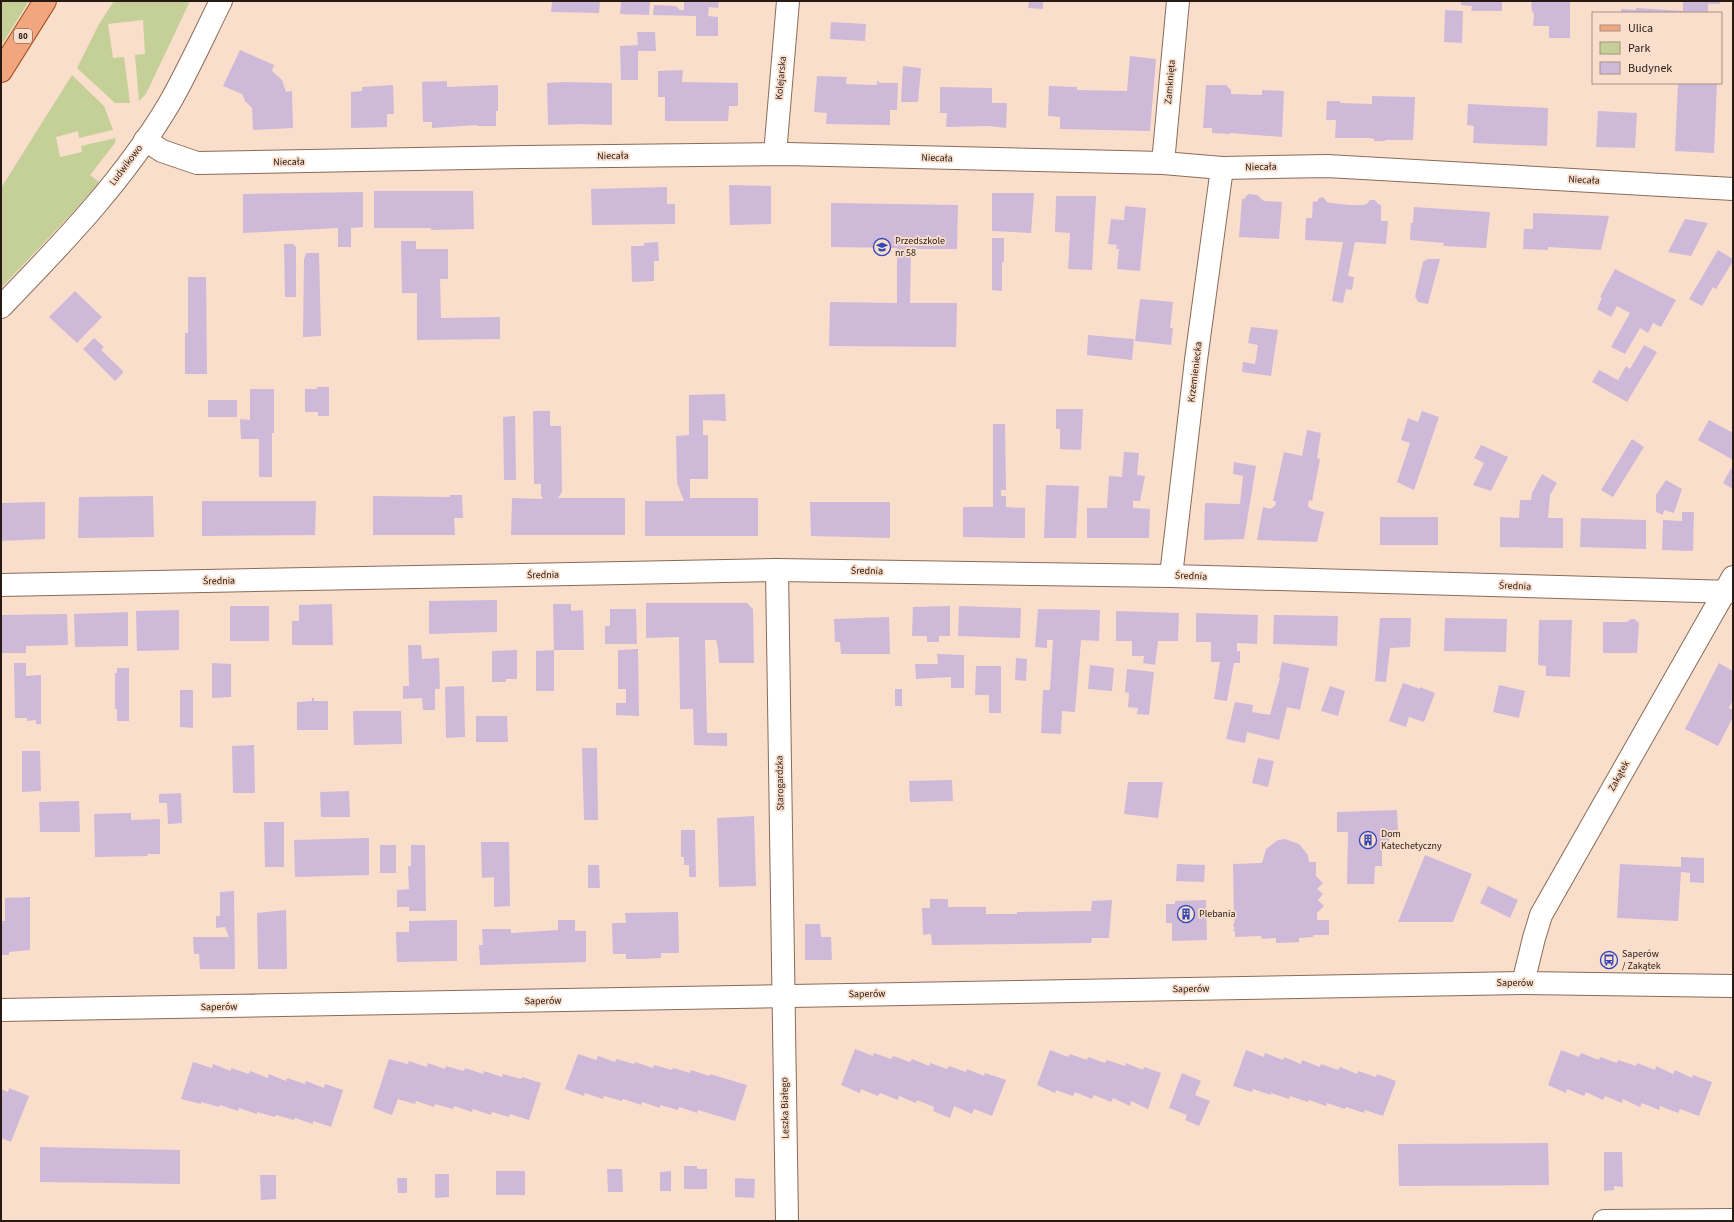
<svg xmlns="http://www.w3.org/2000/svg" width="1734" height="1222" viewBox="0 0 1734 1222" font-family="'Source Sans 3',sans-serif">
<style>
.green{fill:#c5d098}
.building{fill:#cfb9d9}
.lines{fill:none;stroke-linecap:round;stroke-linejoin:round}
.minor-casing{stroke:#896b56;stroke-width:24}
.major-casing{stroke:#a44f20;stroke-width:24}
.minor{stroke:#fff;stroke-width:22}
.major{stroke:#f1a67d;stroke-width:22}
.labels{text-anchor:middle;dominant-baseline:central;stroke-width:3.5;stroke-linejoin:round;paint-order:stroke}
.shield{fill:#fadecc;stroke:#66554a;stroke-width:1}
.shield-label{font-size:9px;font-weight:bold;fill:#271a12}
.street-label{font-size:10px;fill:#271a12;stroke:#fadecc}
.poi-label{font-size:10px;fill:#271a12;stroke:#fadecc;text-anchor:start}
</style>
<rect width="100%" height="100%" fill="#fadecc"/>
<!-- green -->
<g class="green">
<polygon points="1,1 29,1 1,46"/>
<polygon points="114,1 190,1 146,94 139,101 135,55 145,54 143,20 108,24 113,58 124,57 130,103 115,103 77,68 99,24"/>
<polygon points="72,75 104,106 113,130 79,138 78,131 56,137 60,157 82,152 81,146 116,138 115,143 90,175 99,182 77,208 1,288 1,188"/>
</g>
<!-- building -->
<g class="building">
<polygon points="552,1 600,1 599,13 551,12"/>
<polygon points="621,1 650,1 649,15 620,14"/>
<polygon points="684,1 719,1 718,8 709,7 708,16 718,17 718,36 696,36 696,16 653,15 654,5 676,6 680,10 684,10"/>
<polygon points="1029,1 1043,1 1043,9 1028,8"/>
<polygon points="1461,1 1502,1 1502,11 1471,11 1472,6 1461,5"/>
<polygon points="1533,1 1570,1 1570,38 1549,38 1549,26 1533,26 1534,14 1532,11 1531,4"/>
<polygon points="1683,1 1720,1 1720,4 1708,4 1708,13 1621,13 1621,9 1636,10 1636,8 1683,11"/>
<polygon points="1445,10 1463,11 1462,43 1444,42"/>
<polygon points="831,22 866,24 865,41 830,39"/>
<polygon points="637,32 655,32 656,51 638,51 638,80 621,80 620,46 638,45"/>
<polygon points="240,50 274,65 272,71 282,80 286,92 292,91 293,128 253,130 252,108 245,101 242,94 223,86"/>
<polygon points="1130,56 1156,59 1150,131 1060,129 1060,117 1048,116 1049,86 1077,87 1077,90 1127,91"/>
<polygon points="903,66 921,68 918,102 901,102"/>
<polygon points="683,70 682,82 738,83 738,106 729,106 728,121 665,121 665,97 658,97 658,71"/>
<polygon points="817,76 847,77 846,84 877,85 877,81 879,81 879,83 898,83 897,110 890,110 890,125 826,124 827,113 814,112"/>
<polygon points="447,81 447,87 498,85 498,111 496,111 496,126 477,126 477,125 432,128 432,122 423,122 422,82"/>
<polygon points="565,82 612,83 612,125 580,124 548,125 547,83"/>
<polygon points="1678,83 1717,83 1714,153 1675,151"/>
<polygon points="393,85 394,114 387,114 387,127 351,128 351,92 362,91 362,87"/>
<polygon points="1206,85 1226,85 1231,90 1231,94 1262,95 1262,90 1284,91 1282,137 1230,133 1230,134 1212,133 1212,128 1203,128"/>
<polygon points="940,87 992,88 992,103 1007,103 1006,128 988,126 946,127 947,113 940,113"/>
<polygon points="1372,96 1415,97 1413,140 1385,140 1385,141 1374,141 1374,139 1370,138 1335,138 1336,120 1326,120 1327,101 1340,101 1340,103 1372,104"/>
<polygon points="1468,104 1548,108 1547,146 1473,143 1474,126 1467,125"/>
<polygon points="1598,111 1637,113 1635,148 1596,147"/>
<polygon points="729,185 771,186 771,224 730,225"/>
<polygon points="667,187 667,204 675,204 675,224 592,225 591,189"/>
<polygon points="374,191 473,191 474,229 431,230 431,228 374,228"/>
<polygon points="363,192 363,227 351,228 351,247 338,247 338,228 243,233 243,194"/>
<polygon points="992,193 1034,193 1031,233 992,231"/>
<polygon points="1248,194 1257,195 1264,201 1282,202 1279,239 1239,237 1242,199 1244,199"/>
<polygon points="1056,196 1096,196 1092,270 1068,269 1070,233 1055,232"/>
<polygon points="1323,197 1327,202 1331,203 1350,205 1363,205 1367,204 1370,200 1375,200 1378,204 1381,205 1381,221 1388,221 1386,244 1355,242 1348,276 1354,277 1352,290 1346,289 1343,303 1332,301 1343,242 1305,240 1306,218 1312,218 1313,201 1317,202 1319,198"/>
<polygon points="831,203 958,205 957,249 911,249 910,303 957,303 956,347 829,346 830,302 897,303 897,248 831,247"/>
<polygon points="1125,206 1146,208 1140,271 1117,269 1119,249 1116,249 1117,245 1108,244 1111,219 1124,220"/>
<polygon points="1414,207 1490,212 1486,248 1443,246 1444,243 1410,240 1411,223 1413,223"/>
<polygon points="1533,213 1609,216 1601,250 1548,247 1548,250 1523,249 1524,229 1533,229"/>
<polygon points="1685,219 1708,223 1691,256 1668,252"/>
<polygon points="992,238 1004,238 1004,262 1002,262 1002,291 992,290"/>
<polygon points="401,241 416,241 416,249 448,249 448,279 440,279 441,318 500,317 500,339 417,340 417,293 402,293"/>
<polygon points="658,242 659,261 654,261 654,281 632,282 631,246 644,246 644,243"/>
<polygon points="284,244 293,244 296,247 296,297 285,297"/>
<polygon points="1718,250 1733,259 1733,261 1716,289 1713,287 1702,306 1689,299"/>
<polygon points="306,253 319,253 321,336 303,337 304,260"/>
<polygon points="1428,259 1440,259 1428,304 1418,302 1415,296 1423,262"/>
<polygon points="1615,269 1676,300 1661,327 1653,323 1648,333 1640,328 1625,354 1611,347 1630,313 1617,306 1611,317 1597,309 1602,298 1600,297"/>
<polygon points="188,277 206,277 207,374 185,374 185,333 188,333"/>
<polygon points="75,291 102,317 77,343 49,317"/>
<polygon points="1140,299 1173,302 1170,328 1173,328 1171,345 1135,341"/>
<polygon points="1251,327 1278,330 1271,376 1242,372 1243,362 1255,364 1258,345 1248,343"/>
<polygon points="1088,335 1134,339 1132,360 1087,355"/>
<polygon points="94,338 104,347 101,350 123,371 122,374 115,381 83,349"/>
<polygon points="1644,345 1657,352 1627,402 1592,382 1599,370 1618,380 1626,366 1630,369"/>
<polygon points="317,387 329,387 329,416 318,416 318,412 305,412 305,389 317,389"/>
<polygon points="250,389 274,389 274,433 272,433 272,477 259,477 259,439 241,439 240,419 250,420"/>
<polygon points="725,394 726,421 703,420 703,435 708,435 708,479 690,479 690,498 758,498 758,536 645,536 645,501 684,501 677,483 676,436 689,435 689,395"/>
<rect x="208" y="400" width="29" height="17"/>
<polygon points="1056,409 1083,409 1081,450 1060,449 1060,429 1056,429"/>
<polygon points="533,411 550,411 550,426 561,426 562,492 558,498 625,498 625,535 511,535 512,498 543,499 541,495 541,484 534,484"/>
<polygon points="1422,411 1439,417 1414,490 1397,482 1410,443 1401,440 1408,418 1418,422"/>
<polygon points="515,416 516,480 504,480 503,417"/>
<polygon points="1709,420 1733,433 1733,460 1698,440"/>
<polygon points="993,424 1005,424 1006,490 1001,490 1001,496 1006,496 1006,507 1025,508 1025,538 963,537 963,507 993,507"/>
<polygon points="1307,430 1321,433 1317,458 1320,459 1312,501 1309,500 1308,506 1311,509 1324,512 1317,542 1257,540 1263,507 1270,509 1275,506 1276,501 1273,501 1284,452 1302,456"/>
<polygon points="1632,439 1644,447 1613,497 1601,490"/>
<polygon points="1481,445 1508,457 1491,491 1473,485 1484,463 1474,458"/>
<polygon points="1124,452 1139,453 1137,475 1145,476 1140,501 1133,501 1133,508 1150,509 1149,538 1087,538 1087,508 1107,508 1109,476 1122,477"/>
<polygon points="1234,462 1256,466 1244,539 1204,540 1205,503 1240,504 1243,476 1233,474"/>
<polygon points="1733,465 1733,489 1723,483"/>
<polygon points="1542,474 1557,483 1550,495 1548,518 1563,518 1563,548 1500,547 1500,517 1519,518 1520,500 1531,500 1532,493"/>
<polygon points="1666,480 1682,489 1674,513 1664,510 1663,515 1656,512 1656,495"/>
<polygon points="1046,485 1079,486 1076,538 1044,538"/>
<polygon points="450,495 462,495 463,518 454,518 455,535 373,535 373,496 450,497"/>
<polygon points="153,496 154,537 78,538 79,497"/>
<polygon points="202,501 316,501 315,535 202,536"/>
<polygon points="45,502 45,539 1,541 1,503"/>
<polygon points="810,502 890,502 890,538 811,536"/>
<polygon points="1682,512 1694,512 1693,551 1662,550 1663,520 1682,521"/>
<rect x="1380" y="517" width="58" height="28"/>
<polygon points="1581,518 1646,520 1646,549 1580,547"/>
<polygon points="497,600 497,632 429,634 429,601"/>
<polygon points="646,603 747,603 753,609 754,663 719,663 718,648 716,640 705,640 707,733 727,733 727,746 694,745 693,709 680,709 679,637 646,638"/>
<polygon points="332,604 333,645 292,645 292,621 299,621 299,605"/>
<polygon points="553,604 571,604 571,611 583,610 584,650 554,650"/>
<rect x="230" y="606" width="39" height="35"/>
<polygon points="950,606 950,636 939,636 939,642 927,642 927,636 912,636 913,607"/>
<polygon points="959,606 1021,608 1020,638 958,636"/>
<polygon points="610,609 636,609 637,644 605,644 605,626 610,626"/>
<polygon points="1038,609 1100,610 1099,641 1081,640 1075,712 1062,711 1061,734 1041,733 1043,690 1050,690 1053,640 1047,640 1047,648 1035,647"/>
<polygon points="179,610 179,650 137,651 136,611"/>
<polygon points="1116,611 1179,613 1178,641 1158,641 1155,665 1143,663 1144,656 1132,656 1132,641 1116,641"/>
<polygon points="128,612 128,646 75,647 74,614"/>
<polygon points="1196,613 1258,615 1257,644 1237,643 1237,651 1240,651 1240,663 1234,663 1227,701 1214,699 1220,662 1211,662 1211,642 1196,642"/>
<polygon points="67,614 68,645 26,646 26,653 1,653 1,615"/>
<polygon points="1274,615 1338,616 1337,646 1273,644"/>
<polygon points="889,617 890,654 841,654 840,642 835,642 834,619"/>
<polygon points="1380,618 1411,618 1410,647 1390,648 1386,682 1375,681"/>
<polygon points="1445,618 1507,619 1506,652 1444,651"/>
<polygon points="1631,619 1634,619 1639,623 1637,653 1603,653 1603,622 1627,622"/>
<polygon points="1539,620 1572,620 1570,677 1546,676 1546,666 1538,665"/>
<polygon points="408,645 421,645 422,659 439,658 440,689 435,689 435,710 423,710 422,698 403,699 403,686 409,686"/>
<polygon points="638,649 639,716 616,715 616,703 626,703 626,689 618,689 618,650"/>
<polygon points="517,650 517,679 506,679 506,682 492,682 492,651"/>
<polygon points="554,650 554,691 536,691 536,651"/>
<polygon points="937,654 964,655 964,688 951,688 951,677 916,679 915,664 938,664"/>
<polygon points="1016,658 1027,659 1026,681 1015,680"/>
<polygon points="1282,662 1309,668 1300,710 1287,707 1279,740 1247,732 1245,743 1226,739 1235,702 1253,705 1252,712 1270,715 1280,678 1279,677"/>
<polygon points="14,663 26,663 26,676 41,675 41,724 36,724 36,720 27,721 27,718 15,718"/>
<polygon points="212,663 231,664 231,697 212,698"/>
<polygon points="1719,663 1733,671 1733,700 1729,708 1733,710 1733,717 1718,746 1685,729"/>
<polygon points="1090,665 1114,668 1112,691 1088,689"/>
<polygon points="976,666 1001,666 1001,713 989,713 989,695 975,695"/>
<polygon points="117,668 129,668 129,721 117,721 117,709 115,709 115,673 117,673"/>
<polygon points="1127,669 1154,672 1149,715 1137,714 1138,708 1128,707 1129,693 1125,692"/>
<polygon points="1403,683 1420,689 1420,687 1435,693 1424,722 1409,717 1406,727 1389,721"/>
<polygon points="1499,685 1525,691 1519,718 1493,712"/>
<polygon points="464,686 465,737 446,738 445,687"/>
<polygon points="1330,686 1345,691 1338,716 1321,711"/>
<rect x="895" y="689" width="7" height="17"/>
<polygon points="180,690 193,690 193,728 180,727"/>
<polygon points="312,698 314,698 314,701 328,701 328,730 297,730 297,702 312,701"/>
<polygon points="353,711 401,711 402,744 354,745"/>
<polygon points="476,716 507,716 508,742 476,742"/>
<polygon points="254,745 255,793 233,793 232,746"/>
<polygon points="582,748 597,748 598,820 584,820"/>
<polygon points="22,751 40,751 41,791 22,792"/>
<polygon points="1258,758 1274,761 1268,787 1252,783"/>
<polygon points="952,780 953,801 910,802 909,781"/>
<polygon points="1128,782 1163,782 1158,818 1124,814"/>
<polygon points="349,791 350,817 321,817 320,792"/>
<polygon points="181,793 182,823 168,824 167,803 159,803 159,794"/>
<polygon points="79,801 80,832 40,832 39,802"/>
<polygon points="1397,810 1398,830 1389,831 1389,848 1382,848 1382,866 1375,866 1374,884 1347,884 1348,832 1337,832 1337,812"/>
<polygon points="131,813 131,820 160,819 160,854 147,854 148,856 95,857 94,814"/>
<polygon points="754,816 756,886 719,887 717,818"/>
<polygon points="264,822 284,822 284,867 265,867"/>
<polygon points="681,830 695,830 696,877 689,877 689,865 684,865 684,857 681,857"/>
<polygon points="369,838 369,875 295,877 294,840"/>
<polygon points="1285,839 1299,844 1308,855 1309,862 1316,862 1316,876 1323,883 1317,889 1323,894 1318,900 1324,906 1317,913 1317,920 1329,920 1329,935 1313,935 1313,937 1299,938 1299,942 1276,943 1276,938 1262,939 1261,936 1235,937 1235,932 1233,930 1235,928 1233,926 1235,920 1232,918 1234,916 1233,864 1262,863 1266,849 1278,840"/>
<polygon points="481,842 509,842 510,906 494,907 494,877 482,878"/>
<rect x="380" y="845" width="16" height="28"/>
<polygon points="411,845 425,845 426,911 409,911 409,907 397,907 397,890 409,889 408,866 411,866"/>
<polygon points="1425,855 1472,874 1453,922 1398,922"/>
<polygon points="1681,857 1704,858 1704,883 1690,882 1690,873 1681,872 1678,921 1617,918 1620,864 1681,867"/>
<polygon points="1177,864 1205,865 1204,882 1176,881"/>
<polygon points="588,865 599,865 600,888 588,888"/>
<polygon points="1488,886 1518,900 1510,918 1480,903"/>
<polygon points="234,891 235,969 200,969 199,954 194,954 193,937 229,937 225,927 216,928 216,916 220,916 220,892"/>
<polygon points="30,897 30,950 9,952 9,955 1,955 1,921 5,921 5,898"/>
<polygon points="930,899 948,899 948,907 986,907 986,914 1017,914 1017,912 1091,911 1092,901 1112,900 1109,938 1092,938 1091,943 932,945 931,934 923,935 922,908 930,908"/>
<polygon points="1206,900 1207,940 1172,941 1172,923 1166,923 1166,904 1175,904 1175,901"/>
<polygon points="286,910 287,969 258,969 257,913"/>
<polygon points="678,912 679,953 661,953 661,958 643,959 626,959 626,954 613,954 612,923 626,923 625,913"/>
<polygon points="457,920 457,961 397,962 396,932 409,932 409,921"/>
<polygon points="558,920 575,920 575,931 586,931 586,962 480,965 479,945 483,945 482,929 511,929 511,933 558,930"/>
<polygon points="805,924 820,924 821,937 831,937 832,960 805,960"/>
<polygon points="855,1049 873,1056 874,1053 891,1059 893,1056 910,1062 912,1059 929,1066 930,1063 947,1069 949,1066 966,1072 967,1069 984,1076 985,1073 1006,1080 992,1116 974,1109 972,1114 954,1106 950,1118 933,1111 934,1107 917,1100 916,1103 899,1096 898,1100 880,1093 878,1096 861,1089 860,1093 841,1085"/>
<polygon points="1050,1050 1068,1057 1070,1054 1087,1060 1088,1057 1105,1063 1107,1060 1125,1066 1126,1063 1143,1070 1144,1067 1161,1073 1148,1109 1131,1101 1130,1106 1113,1098 1111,1102 1094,1095 1092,1099 1075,1092 1073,1096 1056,1090 1055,1093 1037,1085"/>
<polygon points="1246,1050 1264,1057 1265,1053 1283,1060 1284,1057 1301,1064 1302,1060 1320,1067 1321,1064 1338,1070 1340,1067 1357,1074 1358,1071 1376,1077 1377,1074 1396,1081 1383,1116 1365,1110 1364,1113 1346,1107 1345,1109 1327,1103 1326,1106 1309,1100 1308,1102 1290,1096 1289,1099 1271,1093 1271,1095 1253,1089 1252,1092 1233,1086"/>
<polygon points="1561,1050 1579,1057 1581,1053 1599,1060 1600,1057 1617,1063 1618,1060 1636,1066 1637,1063 1655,1070 1656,1066 1673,1074 1675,1070 1692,1078 1693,1075 1712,1082 1699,1116 1680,1109 1678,1113 1660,1106 1659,1110 1642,1103 1640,1107 1623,1099 1622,1103 1605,1096 1603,1100 1586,1092 1584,1096 1567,1089 1566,1093 1548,1085"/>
<polygon points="578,1054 596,1060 598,1056 615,1062 616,1059 634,1064 635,1062 653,1068 654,1065 672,1070 673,1068 690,1073 691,1070 709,1076 710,1074 747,1085 735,1121 698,1110 697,1113 679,1107 678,1110 660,1105 660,1108 642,1102 641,1105 623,1099 622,1101 604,1096 603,1099 585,1093 584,1096 565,1089"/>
<polygon points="389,1059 408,1064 409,1061 427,1067 428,1063 445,1069 446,1066 464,1071 465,1068 483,1074 484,1071 502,1077 503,1074 521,1079 522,1077 541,1083 529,1120 510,1114 509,1117 492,1112 491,1115 473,1109 472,1112 454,1106 453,1109 435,1104 434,1107 416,1101 415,1104 398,1099 392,1115 373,1108"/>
<polygon points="193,1062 212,1068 213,1064 231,1071 231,1068 249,1074 250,1071 268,1078 269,1074 286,1081 287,1078 305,1084 306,1081 324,1088 325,1084 343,1090 331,1127 313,1121 313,1124 295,1118 294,1120 276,1115 275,1117 257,1112 257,1114 239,1108 238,1111 220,1105 219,1107 201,1102 201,1104 181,1099"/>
<polygon points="1182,1073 1201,1081 1195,1095 1210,1101 1199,1126 1185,1120 1187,1115 1169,1108"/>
<polygon points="9,1088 29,1096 11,1142 1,1138 1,1089 8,1092"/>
<polygon points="1548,1143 1549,1185 1399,1186 1398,1144"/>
<polygon points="40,1147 180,1150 180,1184 40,1182"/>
<polygon points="1604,1152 1622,1152 1623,1187 1614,1186 1614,1190 1604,1191"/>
<polygon points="684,1166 697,1166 697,1169 707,1169 707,1189 684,1189"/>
<polygon points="607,1169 622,1169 623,1192 608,1192"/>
<rect x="496" y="1171" width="29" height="24"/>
<polygon points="671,1171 671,1191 660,1191 660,1172"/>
<polygon points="435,1174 449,1174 449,1197 435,1198"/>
<polygon points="260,1175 276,1175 276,1199 261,1200"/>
<polygon points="397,1178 407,1178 407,1193 398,1193"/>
<polygon points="735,1178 755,1179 754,1198 735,1197"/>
</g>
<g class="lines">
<!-- minor casing -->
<g class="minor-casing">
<g id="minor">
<polyline points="145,140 162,151 197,163 524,157 787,154 1163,163 1222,168 1327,166 1733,189"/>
<polyline points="775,154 788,1"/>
<polyline points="1163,163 1178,1"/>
<path d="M1,307C62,244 124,180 169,104C188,71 204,35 221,1"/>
<polyline points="777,570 787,1221"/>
<polyline points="1171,576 1196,360 1222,168"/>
<polyline points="1,585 777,570 1171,576 1733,592"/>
<polyline points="1523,983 1534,938 1541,915 1733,577"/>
<polyline points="1,1010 1523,983 1733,986"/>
<polyline points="1604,1221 1733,1220"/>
</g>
</g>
<!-- major casing -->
<g class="major-casing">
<polyline id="major" points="1,71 45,1"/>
</g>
<!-- minor -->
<use href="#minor" class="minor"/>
<!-- major -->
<use href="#major" class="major"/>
</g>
<!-- icons -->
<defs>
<g id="school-ring" transform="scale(0.9)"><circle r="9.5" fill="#fadecc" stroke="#3248b9" stroke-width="1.5"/><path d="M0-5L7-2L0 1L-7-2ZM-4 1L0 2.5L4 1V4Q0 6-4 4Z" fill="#3248b9"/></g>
<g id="building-ring" transform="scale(0.9)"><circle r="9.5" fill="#fadecc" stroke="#3248b9" stroke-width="1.5"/><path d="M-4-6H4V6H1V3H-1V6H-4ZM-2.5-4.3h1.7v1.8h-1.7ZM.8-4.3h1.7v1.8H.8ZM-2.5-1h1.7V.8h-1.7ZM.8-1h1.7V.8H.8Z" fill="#3248b9"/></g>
<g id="bus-ring" transform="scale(0.9)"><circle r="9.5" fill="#fadecc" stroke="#3248b9" stroke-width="1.5"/><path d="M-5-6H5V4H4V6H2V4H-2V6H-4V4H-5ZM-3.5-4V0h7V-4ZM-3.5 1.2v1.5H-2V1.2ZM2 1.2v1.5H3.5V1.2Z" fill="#3248b9"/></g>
</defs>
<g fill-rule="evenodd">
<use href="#school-ring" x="882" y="247"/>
<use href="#building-ring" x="1368" y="840"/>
<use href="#building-ring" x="1186" y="914"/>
<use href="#bus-ring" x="1609" y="960"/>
</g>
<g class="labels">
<!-- shield labels -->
<rect class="shield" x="14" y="29" width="18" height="14" rx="3"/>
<g class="shield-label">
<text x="23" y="36">80</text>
</g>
<!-- street labels -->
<g class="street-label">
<text transform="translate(781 78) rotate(-85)">Kolejarska</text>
<text transform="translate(1170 82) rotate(-85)">Zamknięta</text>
<text transform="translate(613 156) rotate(-1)">Niecała</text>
<text transform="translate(937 158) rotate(2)">Niecała</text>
<text transform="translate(289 162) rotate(-1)">Niecała</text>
<text transform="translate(126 165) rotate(-53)">Ludwikowo</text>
<text transform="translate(1261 167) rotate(-1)">Niecała</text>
<text transform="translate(1584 180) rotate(3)">Niecała</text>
<text transform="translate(1195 372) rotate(-83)">Krzemieniecka</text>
<text transform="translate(867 571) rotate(1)">Średnia</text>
<text transform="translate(543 575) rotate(-1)">Średnia</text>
<text transform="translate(1191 576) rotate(2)">Średnia</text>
<text transform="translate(219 581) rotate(-1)">Średnia</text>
<text transform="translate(1515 586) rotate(2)">Średnia</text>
<text transform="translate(1619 776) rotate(-61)">Zakątek</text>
<text transform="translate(780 783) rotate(-91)">Starogardzka</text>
<text x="1515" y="983">Saperów</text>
<text transform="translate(1191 989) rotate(-1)">Saperów</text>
<text transform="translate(867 994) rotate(-1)">Saperów</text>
<text transform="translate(543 1001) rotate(-1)">Saperów</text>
<text transform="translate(219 1007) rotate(-1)">Saperów</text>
<text transform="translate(785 1108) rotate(-91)">Leszka Białego</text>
</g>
<!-- poi labels -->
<g class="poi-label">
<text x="895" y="241">Przedszkole<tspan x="895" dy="12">nr 58</tspan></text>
<text x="1381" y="834">Dom<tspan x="1381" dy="12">Katechetyczny</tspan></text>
<text x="1199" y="914">Plebania</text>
<text x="1622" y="954">Saperów<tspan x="1622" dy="12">/ Zakątek</tspan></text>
</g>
</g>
<!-- border -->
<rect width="1734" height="1222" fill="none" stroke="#271a12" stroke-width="4"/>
<!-- legend -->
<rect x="1592" y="12" width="130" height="72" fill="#fadecc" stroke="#a69082"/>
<rect x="1600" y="25" width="20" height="6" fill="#f1a67d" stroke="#a69082"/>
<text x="1628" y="32" font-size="12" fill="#271a12">Ulica</text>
<rect x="1600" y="42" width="20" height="12" fill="#c5d098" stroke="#a69082"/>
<text x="1628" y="52" font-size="12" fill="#271a12">Park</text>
<rect x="1600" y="62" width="20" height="12" fill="#cfb9d9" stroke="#a69082"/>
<text x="1628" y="72" font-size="12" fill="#271a12">Budynek</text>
</svg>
